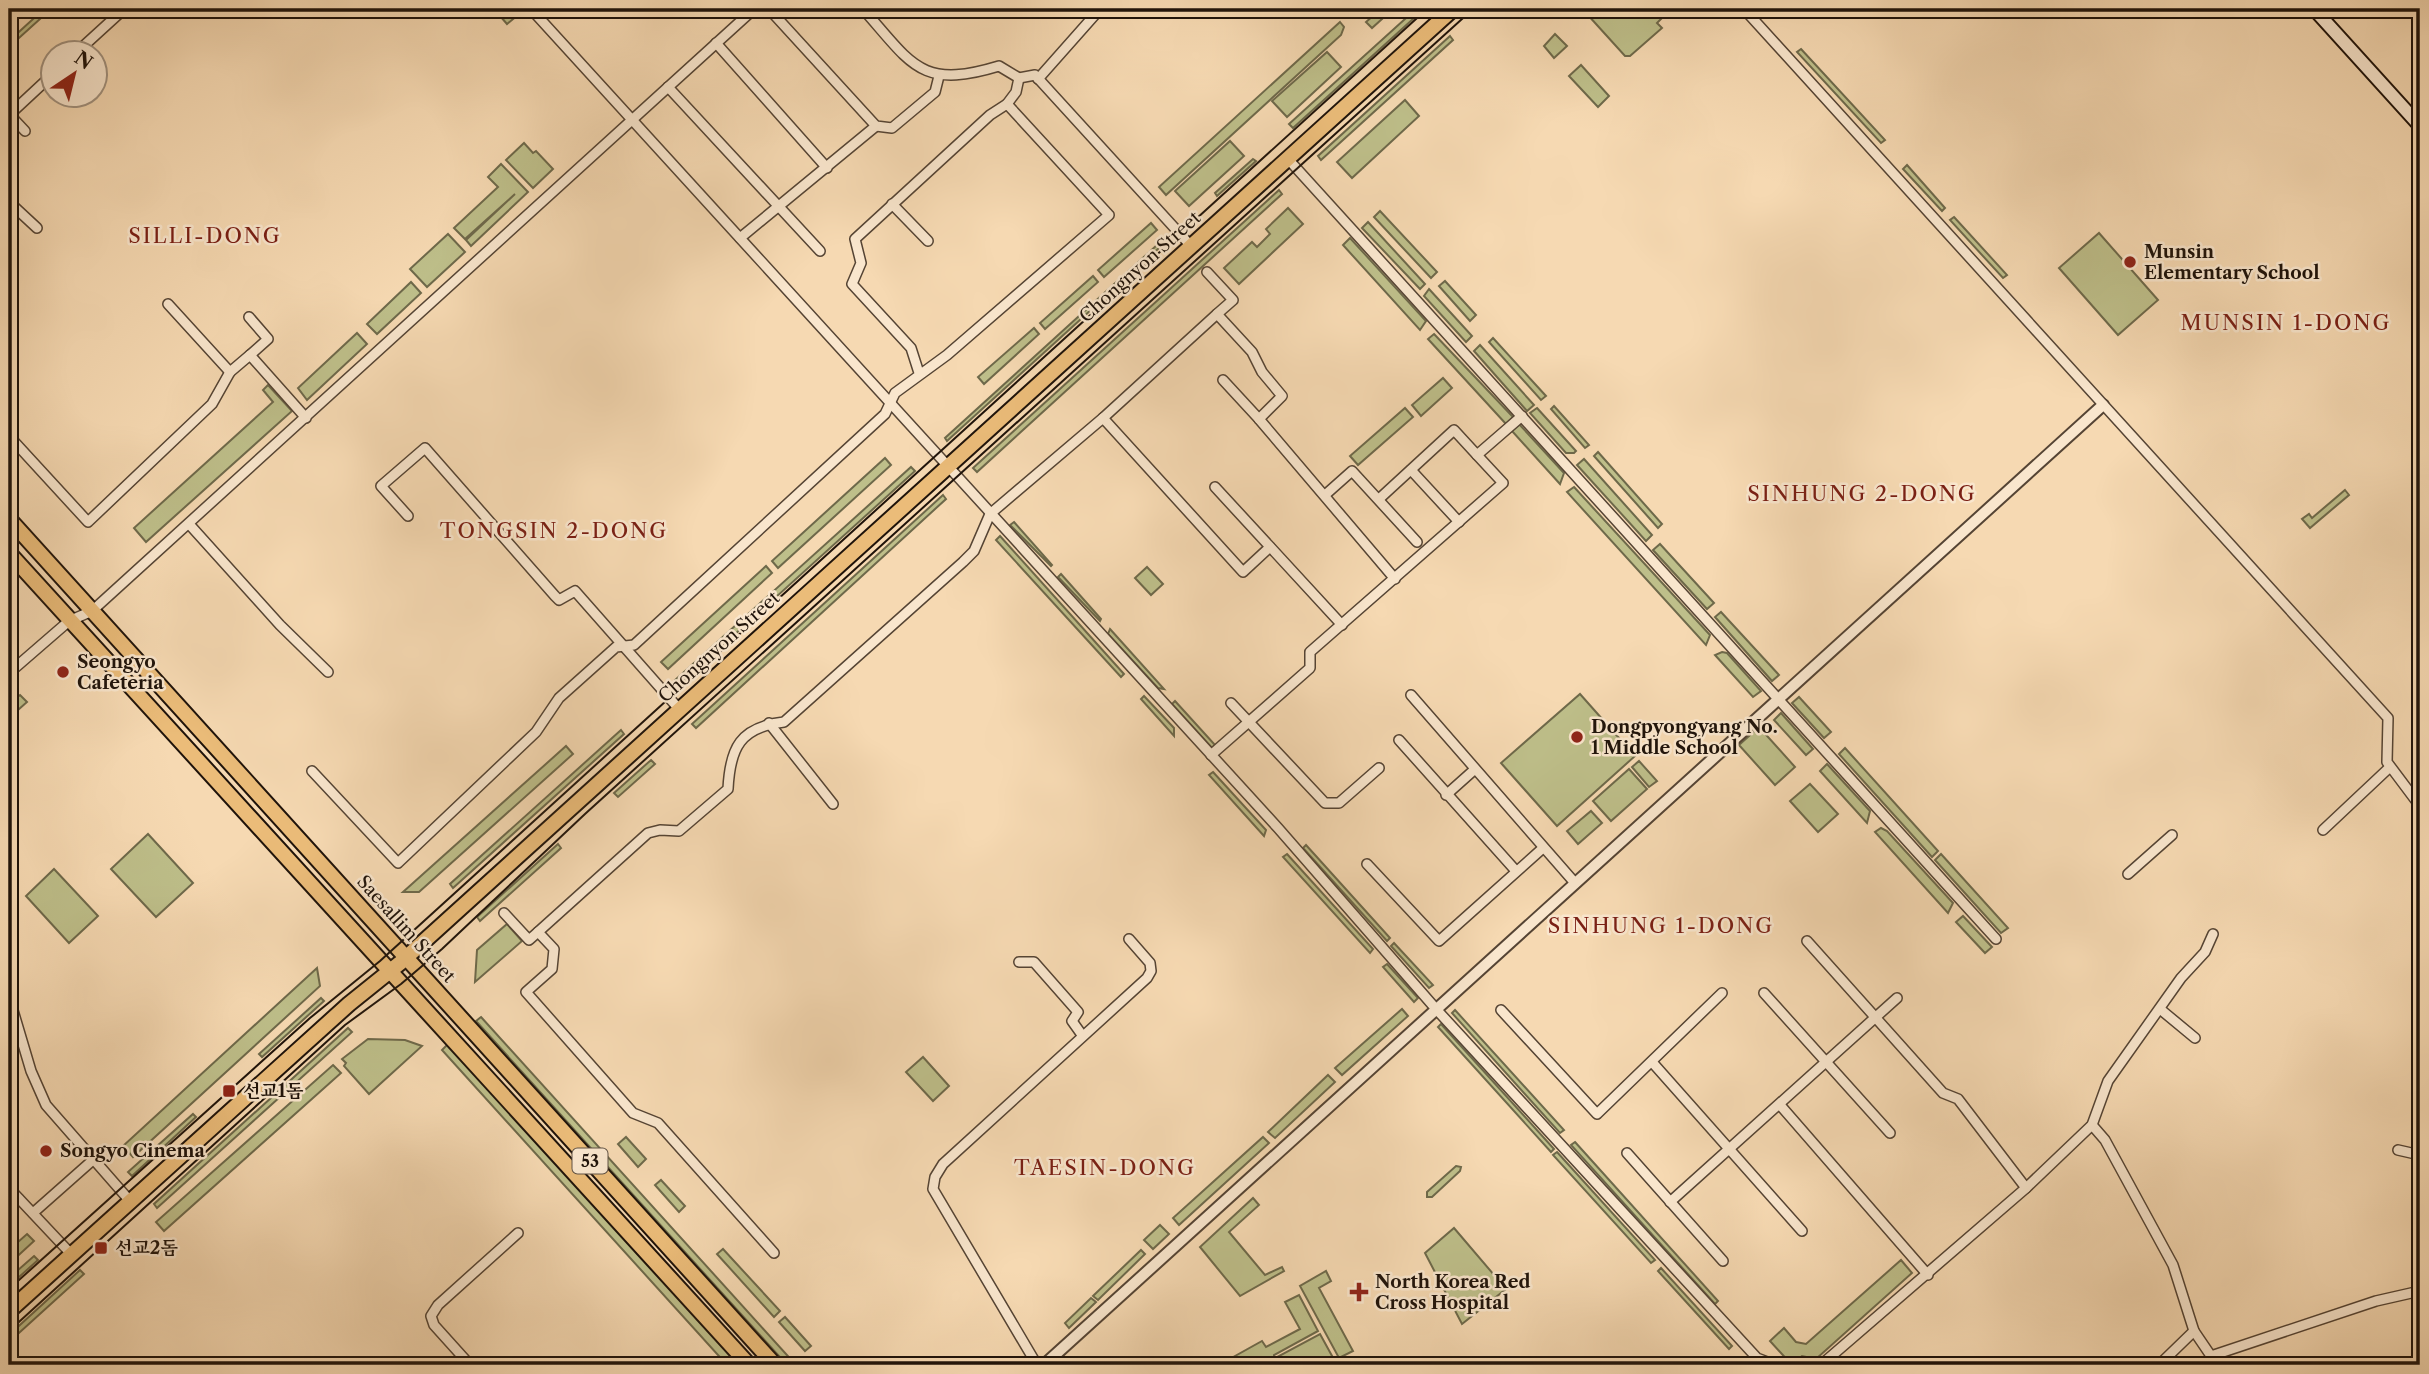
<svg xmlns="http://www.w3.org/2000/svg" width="2429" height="1374" viewBox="0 0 2429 1374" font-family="'Libre Caslon Text','Noto Serif KR',serif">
	<rect width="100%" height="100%" fill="#f6d9b2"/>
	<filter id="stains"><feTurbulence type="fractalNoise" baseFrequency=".00286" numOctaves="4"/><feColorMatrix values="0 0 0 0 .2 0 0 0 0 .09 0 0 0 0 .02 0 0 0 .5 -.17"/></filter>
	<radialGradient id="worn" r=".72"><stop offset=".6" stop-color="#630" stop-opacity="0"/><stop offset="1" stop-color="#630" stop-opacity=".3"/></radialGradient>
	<g fill="#bebf8a" stroke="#6e694a" stroke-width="2">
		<polygon points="44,9 51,9 9,47 9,41"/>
		<polygon points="494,9 512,9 518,15 507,24"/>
		<polygon points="1381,9 1393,9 1372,28 1366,22"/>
		<polygon points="1416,9 1424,9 1293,128 1289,124"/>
		<polygon points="1587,9 1661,9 1663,17 1657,23 1662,28 1630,56 1625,56 1587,14"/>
		<polygon points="1340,22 1344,27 1341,35 1166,195 1159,187"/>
		<polygon points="1555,34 1567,46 1554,58 1544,46"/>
		<polygon points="1450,36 1453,40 1321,160 1318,156"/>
		<polygon points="1801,49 1885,140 1881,143 1797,52"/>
		<polygon points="1327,52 1341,67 1287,117 1272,101"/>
		<polygon points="1581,65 1609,96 1598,107 1569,76"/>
		<polygon points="1405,100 1419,116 1352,178 1337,162"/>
		<polygon points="1230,141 1244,156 1189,206 1175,191"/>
		<polygon points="524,143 533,153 536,151 553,169 533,188 506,160"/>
		<polygon points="1253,159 1256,161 1217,196 1215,193"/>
		<polygon points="501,164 528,192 471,246 466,240 515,194 465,239 454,228 498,187 488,177"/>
		<polygon points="1907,165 1945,208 1942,211 1903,169"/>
		<polygon points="1279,190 1282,194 977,472 973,468"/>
		<polygon points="1288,208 1303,224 1239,284 1224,268 1252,242 1257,247 1270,234 1266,229"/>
		<polygon points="1380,211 1437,272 1431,278 1374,217"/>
		<polygon points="1954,217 2007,275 2003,278 1950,220"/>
		<polygon points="1368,222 1425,284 1420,289 1362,228"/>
		<polygon points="1151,223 1157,230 1104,277 1098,270"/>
		<polygon points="2099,233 2158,300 2118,335 2059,268"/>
		<polygon points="448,234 465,252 427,287 410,269"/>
		<polygon points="1168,235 1170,238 947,441 945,438"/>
		<polygon points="1350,238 1426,321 1420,330 1343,245"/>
		<polygon points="1093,276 1098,282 1045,329 1040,323"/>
		<polygon points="1445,281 1476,315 1470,321 1439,286"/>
		<polygon points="411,282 421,293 377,334 367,324"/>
		<polygon points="1429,289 1472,336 1466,342 1424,296"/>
		<polygon points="1034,328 1039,334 984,384 978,377"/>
		<polygon points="357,333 367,344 307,400 298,388"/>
		<polygon points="1434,334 1513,417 1506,424 1428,339"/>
		<polygon points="1493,338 1546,396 1541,400 1489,342"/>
		<polygon points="1480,345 1534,405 1527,411 1474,351"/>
		<polygon points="1443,378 1452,388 1421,416 1412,405"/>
		<polygon points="268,385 292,411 146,542 134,528 273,402 263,390"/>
		<polygon points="1554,406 1589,445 1585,448 1551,409"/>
		<polygon points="1405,408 1413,417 1358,465 1350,456"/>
		<polygon points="1537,408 1576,451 1574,453 1566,453 1530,413"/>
		<polygon points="1519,424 1564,473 1560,484 1512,431"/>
		<polygon points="1598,452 1662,524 1658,528 1594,456"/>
		<polygon points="885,458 891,465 778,568 772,561"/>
		<polygon points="1584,459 1652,535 1646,541 1577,465"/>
		<polygon points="911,467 915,471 668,695 664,690"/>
		<polygon points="1574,487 1710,635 1706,645 1567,492"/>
		<polygon points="2345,490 2349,495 2310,528 2302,519 2309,514 2312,518"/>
		<polygon points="943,495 946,499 696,728 692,724"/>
		<polygon points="1014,522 1052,565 1051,566 1010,525"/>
		<polygon points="1000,536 1124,674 1121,677 996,540"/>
		<polygon points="1660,544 1714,603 1707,609 1653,550"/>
		<polygon points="766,566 772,573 668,669 661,662"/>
		<polygon points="1147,567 1163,584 1151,595 1135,578"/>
		<polygon points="1061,574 1101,619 1100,621 1058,577"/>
		<polygon points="1721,612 1779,675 1772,681 1715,617"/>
		<polygon points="1110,629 1164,689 1158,688 1108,634"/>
		<polygon points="1722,652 1727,653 1761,691 1753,697 1715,655"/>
		<polygon points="1580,694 1635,756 1557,826 1501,763"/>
		<polygon points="20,695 27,702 9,718 9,704"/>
		<polygon points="1144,696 1174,728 1174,736 1141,699"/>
		<polygon points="1799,697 1831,732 1824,738 1792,703"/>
		<polygon points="1175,701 1215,745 1212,748 1172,704"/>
		<polygon points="1781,713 1813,749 1806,755 1774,720"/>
		<polygon points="1759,727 1795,767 1775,785 1739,745"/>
		<polygon points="621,730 624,734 453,888 450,884"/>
		<polygon points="566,746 573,754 419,892 403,892"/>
		<polygon points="1845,748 1938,851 1932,857 1839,754"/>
		<polygon points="651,760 655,764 618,797 614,793"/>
		<polygon points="1639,761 1657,781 1649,787 1632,767"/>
		<polygon points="1827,764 1870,811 1867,823 1820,771"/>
		<polygon points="1629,769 1647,789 1611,821 1593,801"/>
		<polygon points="1213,772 1266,830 1264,836 1209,775"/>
		<polygon points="1810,784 1838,814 1818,832 1790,801"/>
		<polygon points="1591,811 1602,823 1578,844 1567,831"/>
		<polygon points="1881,828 1887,831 1953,903 1948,913 1875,832"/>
		<polygon points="148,834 193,883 156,917 111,869"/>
		<polygon points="558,844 561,848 480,921 477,917"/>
		<polygon points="1306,845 1390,938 1387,941 1303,848"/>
		<polygon points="1287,854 1373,949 1370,953 1283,857"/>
		<polygon points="1941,854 2008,928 2001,933 1935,860"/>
		<polygon points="54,869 98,916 69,943 26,896"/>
		<polygon points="1963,916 1992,947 1985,953 1956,922"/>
		<polygon points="507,924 522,941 475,982 477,950"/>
		<polygon points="1394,943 1433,985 1429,988 1391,946"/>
		<polygon points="1387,964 1418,998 1414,1002 1383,967"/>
		<polygon points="317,968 320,986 133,1157 123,1146"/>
		<polygon points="321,998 324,1001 262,1057 259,1054"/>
		<polygon points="1402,1009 1408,1016 1342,1075 1335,1068"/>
		<polygon points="1455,1010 1564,1130 1560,1133 1452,1013"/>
		<polygon points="481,1017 796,1365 787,1365 476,1021"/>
		<polygon points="1441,1024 1554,1149 1551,1152 1438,1027"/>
		<polygon points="348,1028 352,1032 157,1208 154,1204"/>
		<polygon points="368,1039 405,1040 422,1046 369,1094 344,1066 346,1063 342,1059"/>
		<polygon points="448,1044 739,1365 727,1365 442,1050"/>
		<polygon points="923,1057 949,1086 933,1101 906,1072"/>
		<polygon points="333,1065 341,1073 164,1231 156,1222"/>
		<polygon points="1328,1075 1335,1082 1275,1138 1268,1132"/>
		<polygon points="193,1114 196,1117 132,1176 128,1172"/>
		<polygon points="626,1137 646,1159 638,1167 618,1144"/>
		<polygon points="1263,1137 1269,1143 1179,1225 1173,1218"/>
		<polygon points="1575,1142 1718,1301 1715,1304 1571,1145"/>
		<polygon points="1557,1152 1655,1260 1651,1263 1553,1155"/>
		<polygon points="1456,1166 1461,1167 1460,1171 1432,1197 1427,1197 1427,1192"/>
		<polygon points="661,1180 685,1206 679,1212 655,1185"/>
		<polygon points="1253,1198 1259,1205 1229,1232 1265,1275 1282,1267 1284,1271 1240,1296 1200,1247"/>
		<polygon points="1160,1225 1169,1234 1153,1249 1144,1240"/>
		<polygon points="1454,1228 1506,1289 1462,1324 1425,1253"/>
		<polygon points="27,1234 34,1241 9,1264 9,1250"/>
		<polygon points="723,1249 780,1311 774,1317 717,1254"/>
		<polygon points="1141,1250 1145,1254 1098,1300 1093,1296"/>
		<polygon points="34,1256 38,1260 9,1286 9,1278"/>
		<polygon points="1901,1260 1912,1273 1816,1359 1802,1356 1792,1365 1770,1341 1784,1328 1796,1342 1806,1344"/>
		<polygon points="1661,1268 1732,1346 1729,1349 1658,1271"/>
		<polygon points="80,1270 84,1274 9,1342 9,1335"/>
		<polygon points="1326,1271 1331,1281 1319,1288 1353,1351 1339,1358 1300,1286"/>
		<polygon points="1299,1295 1318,1331 1274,1355 1274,1365 1219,1365 1262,1341 1266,1347 1300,1329 1285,1302"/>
		<polygon points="1091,1298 1096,1302 1069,1328 1065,1323"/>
		<polygon points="785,1317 811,1346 805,1351 779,1322"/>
		<polygon points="1320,1334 1337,1365 1300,1365 1296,1358 1277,1365 1277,1357"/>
	</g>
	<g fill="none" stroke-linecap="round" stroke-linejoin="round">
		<defs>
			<g id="minor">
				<polyline points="531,9 1278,828 1436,1009 1757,1358 1775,1365"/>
				<polyline points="769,9 876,126 892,128 935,92 939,76"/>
				<path d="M863,9C912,64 920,90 999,66L1019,78L1016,92L1007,104"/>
				<polyline points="1744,9 2388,718 2387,762 2420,806"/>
				<polyline points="716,43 827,168"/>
				<polyline points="77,52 123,10"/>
				<polyline points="1019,78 1035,75 1191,246"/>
				<polyline points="1038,79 1100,9"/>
				<polyline points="668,87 820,251"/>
				<polyline points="9,114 25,131"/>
				<polyline points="9,115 52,75"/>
				<polyline points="1288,159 1996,939"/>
				<polyline points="9,202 37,228"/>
				<polyline points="892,204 928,241"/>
				<polyline points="740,238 876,126"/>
				<polyline points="1207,272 1233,300 1217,314 1252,352 1262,372 1282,396 1259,419"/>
				<polyline points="168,304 230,372 250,355 306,418"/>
				<polyline points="249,317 268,339 250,355"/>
				<polyline points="1223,380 1259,419 1395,579"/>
				<polyline points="1103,418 1217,314"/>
				<polyline points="9,436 88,522 212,404 230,372"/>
				<polyline points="1411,470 1459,522"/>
				<polyline points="1215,487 1342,625"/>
				<polyline points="1325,495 1352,471 1417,542"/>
				<polyline points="1379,499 1454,430 1477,455"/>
				<polyline points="408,516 381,486 425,448 555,596 559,600 575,591 679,709"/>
				<polyline points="189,524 280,625 328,672"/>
				<polyline points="9,673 69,621 92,611 754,9"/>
				<polyline points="1411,695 1575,883"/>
				<polyline points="1231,703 1325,803 1339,803 1379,768"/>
				<polyline points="769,723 833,804"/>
				<polyline points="1399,740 1516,871"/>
				<polyline points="1211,755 1310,668 1310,652 1503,483 1477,455 1522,416"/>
				<polyline points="312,771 398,863 536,732 559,698 616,647 634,645 885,414 895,393 947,355 1109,215 1007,104 990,115 855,239 861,263 852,284 911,348 919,373"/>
				<polyline points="1446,795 1474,770"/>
				<polyline points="2323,830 2390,767"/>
				<polyline points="1367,864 1439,941 1543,848"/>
				<polyline points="2128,874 2172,835"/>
				<polyline points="504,913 529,940 538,932"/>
				<polyline points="1807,941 1943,1093 1958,1099 2026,1188"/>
				<polyline points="1019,962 1034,962 1078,1012 1072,1021 1082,1035"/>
				<polyline points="1764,993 1890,1133"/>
				<polyline points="9,997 31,1071 46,1105 130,1201"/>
				<polyline points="2160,1009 2195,1038"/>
				<polyline points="1501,1010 1597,1114 1722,993"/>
				<polyline points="1652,1062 1802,1231"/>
				<polyline points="1780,1105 1928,1275"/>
				<polyline points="2092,1125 2105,1140 2173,1265 2194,1331 2211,1356 2376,1301 2420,1291"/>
				<polyline points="2398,1150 2420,1155"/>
				<polyline points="1627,1153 1723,1261"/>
				<polyline points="9,1188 72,1255"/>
				<polyline points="1670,1202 1897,998"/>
				<polyline points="9,1208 19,1199"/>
				<polyline points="33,1213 94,1159"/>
				<path d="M774,1253L658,1123L633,1113L526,992L552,969L554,949L538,932L648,833L660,830L679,831L728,789C730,748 740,727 784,722L963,562L974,551L990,514L1103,418L1243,572L1270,547"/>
				<polyline points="470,1365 434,1325 431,1316 438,1305 518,1233"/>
				<polyline points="1037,1365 933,1189 935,1177 943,1164 1147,978 1151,971 1150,963 1129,939"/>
				<polyline points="1821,1365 2026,1188 2092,1125 2108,1081 2181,978 2205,952 2213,934"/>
				<polyline points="2159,1365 2194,1331"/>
			</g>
			<polyline id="tertiary" points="1044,1365 2103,405"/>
			<g id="secondary">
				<polyline points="2314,9 2420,126"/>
				<polyline points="9,17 18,9"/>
			</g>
			<g id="primary">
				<polyline points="9,519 775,1365"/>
				<polyline points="9,553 749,1365"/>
				<polyline points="9,1311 349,1004 400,963 1453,9"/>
			</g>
		</defs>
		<use href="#minor" stroke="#554434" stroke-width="12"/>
		<use href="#tertiary" stroke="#554434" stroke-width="14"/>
		<use href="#secondary" stroke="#1f130a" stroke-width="16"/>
		<use href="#primary" stroke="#1f130a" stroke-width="18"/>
		<use href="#minor" stroke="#f9e6cd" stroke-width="9"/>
		<use href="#tertiary" stroke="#f9e6cd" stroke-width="10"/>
		<use href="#secondary" stroke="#f9e6cd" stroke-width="12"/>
		<use href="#primary" stroke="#ebbc79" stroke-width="14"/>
		<g stroke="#1f130a" stroke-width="2">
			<polyline points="9,1289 310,1018 380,961 1427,9"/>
			<polyline points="9,1331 345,1025 401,984 442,949 585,814 1473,9"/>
		</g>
	</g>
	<g fill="#8f2418" stroke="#f9e6cd" stroke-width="2.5">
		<circle cx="2130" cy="262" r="7"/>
		<circle cx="63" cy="672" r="7"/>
		<circle cx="1577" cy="737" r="7"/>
		<rect x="222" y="1084" width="14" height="14" rx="3.5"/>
		<circle cx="46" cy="1151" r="7"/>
		<rect x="94" y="1241" width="14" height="14" rx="3.5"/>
		<path d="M1355.5 1281.5h7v7h7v7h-7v7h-7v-7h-7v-7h7z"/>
	</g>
	<g text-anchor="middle" stroke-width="5" stroke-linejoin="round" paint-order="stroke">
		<rect fill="#f9e6cd" stroke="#605244" stroke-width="2" x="572.5" y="1148.5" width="35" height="25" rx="5"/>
		<g font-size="16" font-weight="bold" fill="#1f130a">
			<text x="590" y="1167">53</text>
		</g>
		<g font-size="18" font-weight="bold" fill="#1f130a" stroke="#f9e6cd" text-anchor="start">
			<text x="2144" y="258">Munsin<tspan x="2144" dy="21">Elementary School</tspan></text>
			<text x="77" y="668">Seongyo<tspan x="77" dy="21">Cafeteria</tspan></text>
			<text x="1591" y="733">Dongpyongyang No.<tspan x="1591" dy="21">1 Middle School</tspan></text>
			<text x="243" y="1097">선교1돔</text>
			<text x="60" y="1157">Songyo Cinema</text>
			<text x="115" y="1254">선교2돔</text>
			<text x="1375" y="1288">North Korea Red<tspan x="1375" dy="21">Cross Hospital</tspan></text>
		</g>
		<g font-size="18" fill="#1f130a" stroke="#f9e6cd">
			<text transform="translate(1140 267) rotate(-42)" y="6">Chongnyon Street</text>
			<text transform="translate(719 647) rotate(-42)" y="6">Chongnyon Street</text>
			<text transform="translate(406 929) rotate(48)" y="6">Saesallim Street</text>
		</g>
		<g font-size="21" letter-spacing="2" fill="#7a1f14" stroke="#f9e6cd">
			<text x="205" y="243">SILLI-DONG</text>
			<text x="2286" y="330">MUNSIN 1-DONG</text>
			<text x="1862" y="501">SINHUNG 2-DONG</text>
			<text x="554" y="538">TONGSIN 2-DONG</text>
			<text x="1661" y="933">SINHUNG 1-DONG</text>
			<text x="1105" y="1175">TAESIN-DONG</text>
		</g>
	</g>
	<rect width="2429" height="1374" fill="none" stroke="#f6d9b2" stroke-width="35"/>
	<rect x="10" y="10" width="2408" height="1353" fill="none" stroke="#1f130a" stroke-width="3.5"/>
	<rect x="18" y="18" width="2394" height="1339" fill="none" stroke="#1f130a" stroke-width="2"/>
	<g transform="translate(74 74) rotate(35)"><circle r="33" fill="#f9e6cd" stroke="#a2927f" stroke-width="2"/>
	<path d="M0-5L12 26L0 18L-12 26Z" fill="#8f2418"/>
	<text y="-10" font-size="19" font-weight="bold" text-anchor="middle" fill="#1f130a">N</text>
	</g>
	<rect width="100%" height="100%" filter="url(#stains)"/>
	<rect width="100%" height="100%" fill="url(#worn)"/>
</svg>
